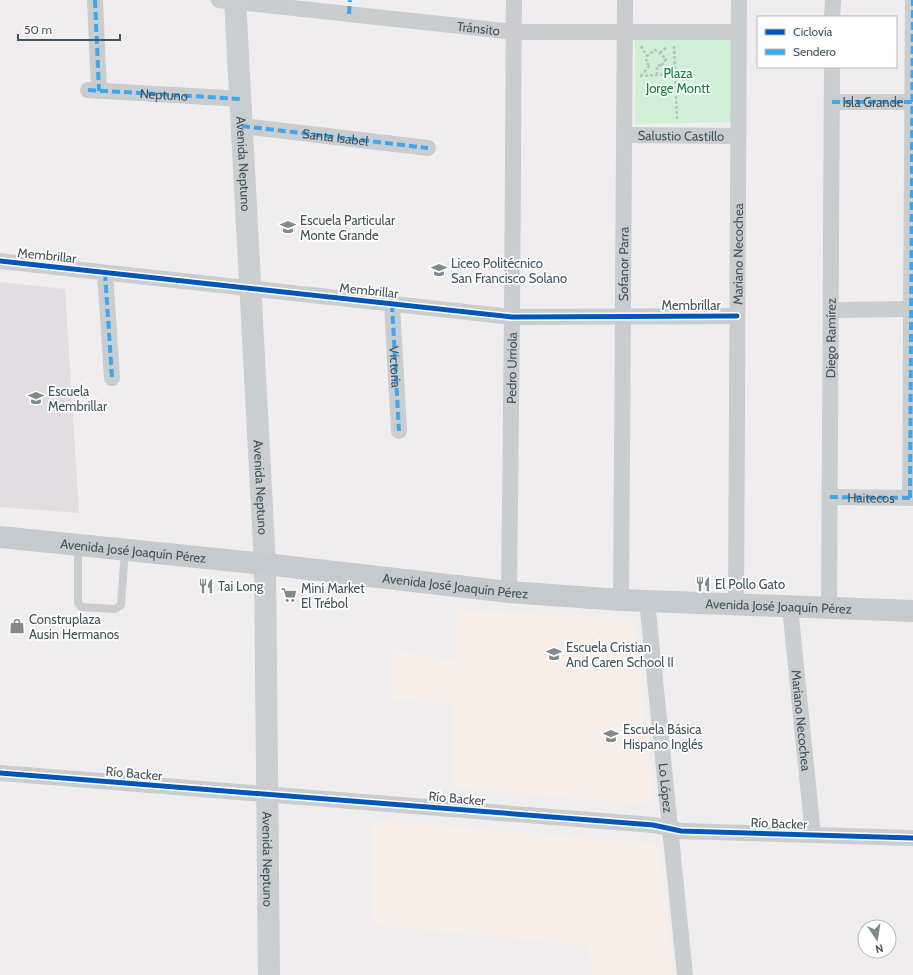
<svg xmlns="http://www.w3.org/2000/svg" width="913" height="975" viewBox="0 0 913 975" font-family="Cabin,sans-serif">
	<rect width="100%" height="100%" fill="#efedee"/>
	<g fill="#f7efe7">
		<polygon points="456,609 471,611 626,617 635,623 654,797 643,804 453,788 453,704 391,700 393,650 455,660"/>
		<polygon points="371,820 652,843 660,848 674,975 592,975 589,946 372,925"/>
	</g>
	<polygon fill="#e0dee0" points="0,282 65,289 79,513 0,507"/>
	<polygon fill="#cff0d7" points="635,37 731,38 732,122 635,124"/>
	<g fill="none" stroke-linecap="round" stroke-linejoin="round">
		<g stroke="#b6c4be" stroke-width="2.5" stroke-dasharray="3 2" stroke-linecap="butt">
			<polyline points="641,46 647,56"/>
			<polyline points="674,46 677,121"/>
			<polyline points="660,53 667,47"/>
			<polyline points="657,75 657,66 662,65"/>
			<polyline points="640,76 675,74"/>
			<polyline points="641,76 650,65 646,63 647,56 655,50 660,53 666,59 662,65 675,74"/>
		</g>
		<polyline stroke="#c9cdcf" stroke-width="8" points="78,546 78,603 81,607 115,609 121,605 125,551"/>
		<g stroke="#c9cdcf" stroke-width="16">
			<polyline points="95,0 99,91"/>
			<path id="s1" d="M219,0L514,32H739"/>
			<polyline points="832,17 833,0"/>
			<polyline points="88,90 241,99"/>
			<polyline points="832,102 913,102"/>
			<polyline points="242,126 428,148"/>
			<path id="s2" d="M624,135L738,136"/>
			<polyline points="0,261 512,317 737,316"/>
			<polyline points="105,273 112,378"/>
			<path id="s3" d="M392,304L399,431"/>
			<polyline points="831,310 913,309"/>
			<path id="s4" d="M830,497L913,498"/>
			<polyline points="910,498 913,0"/>
			<path id="s5" d="M509,592L512,317L514,0"/>
			<path id="s6" d="M621,600L625,0"/>
			<path id="s7" d="M647,601L685,975"/>
			<path id="s8" d="M736,604L739,0"/>
			<path id="s9" d="M790,607L813,835"/>
			<path id="s10" d="M829,608L832,67"/>
			<polyline points="0,773 653,825 681,831 913,838"/>
		</g>
		<path stroke="#caced0" stroke-width="22" id="s11" d="M235,0L265,564L269,975"/>
		<path stroke="#c4cacd" stroke-width="22" id="s12" d="M0,537L265,564L509,592L621,600L913,611"/>
		<g stroke="#3fa5ed" stroke-width="4" stroke-dasharray="8 4" stroke-linecap="butt">
			<polyline points="95,0 99,91"/>
			<polyline points="349,14 350,0"/>
			<path id="s13" d="M88,90L241,99"/>
			<path id="s14" d="M832,102H913"/>
			<path id="s15" d="M242,126L428,148"/>
			<polyline points="105,273 112,378"/>
			<polyline points="392,304 399,431"/>
			<polyline points="830,497 913,498"/>
			<polyline points="910,498 913,0"/>
		</g>
		<defs>
			<g id="cycleway">
				<polyline points="0,261 512,317 737,316"/>
				<polyline points="0,773 653,825 681,831 913,838"/>
			</g>
		</defs>
		<use href="#cycleway" stroke="#fff" stroke-width="8"/>
		<use href="#cycleway" stroke="#0057b8" stroke-width="5"/>
	</g>
	<defs>
		<symbol id="school-bare" viewBox="-9 -9 18 18"><path d="M0-5L7-2L0 1L-7-2ZM-4 1L0 2.5L4 1V4Q0 6-4 4Z" fill="#7f8a8f" stroke="#fff" stroke-width="2.5" paint-order="stroke"/></symbol>
		<symbol id="restaurant-bare" viewBox="-9 -9 18 18"><path d="M-5-6h1v4h1v-4h1v4h1v-4h1v5L-1.5 .5V6h-2V.5L-5-1ZM5-6V6H3V1.5H1.5Q1.5-4 5-6Z" fill="#7f8a8f" stroke="#fff" stroke-width="2.5" paint-order="stroke"/></symbol>
		<symbol id="supermarket-bare" viewBox="-9 -9 18 18"><path d="M-6-5.5h2.5l.6 2H6L4.5 2H-2.5L-4.4-4H-6ZM-1.5 3.2a1.3 1.3 0 1 0 .1 0ZM3 3.2a1.3 1.3 0 1 0 .1 0Z" fill="#7f8a8f" stroke="#fff" stroke-width="2.5" paint-order="stroke"/></symbol>
		<symbol id="shop-bare" viewBox="-9 -9 18 18"><path d="M-5-2.5h2.3a2.7 3.5 0 0 1 5.4 0H5L5.5 6h-11ZM-1.5-2.5h3a1.5 2.3 0 0 0-3 0Z" fill="#7f8a8f" stroke="#fff" stroke-width="2.5" paint-order="stroke"/></symbol>
	</defs>
	<g fill-rule="evenodd">
		<use href="#school-bare" x="277" y="216" width="22" height="22"/>
		<use href="#school-bare" x="428" y="259" width="22" height="22"/>
		<use href="#school-bare" x="25" y="387" width="22" height="22"/>
		<use href="#restaurant-bare" x="692" y="573" width="22" height="22"/>
		<use href="#restaurant-bare" x="195" y="575" width="22" height="22"/>
		<use href="#supermarket-bare" x="278" y="584" width="22" height="22"/>
		<use href="#shop-bare" x="6" y="615" width="22" height="22"/>
		<use href="#school-bare" x="543" y="643" width="22" height="22"/>
		<use href="#school-bare" x="600" y="725" width="22" height="22"/>
	</g>
	<g text-anchor="middle" stroke-width="3.5" stroke-linejoin="round" paint-order="stroke">
		<g font-size="13" fill="#43545c" stroke="#fff">
			<text dy="5" stroke="none"><textPath href="#s1" startOffset="261">Tránsito</textPath></text>
			<text dy="5" stroke="none"><textPath href="#s13" startOffset="76">Neptuno</textPath></text>
			<text dy="5" stroke="none"><textPath href="#s14" startOffset="41">Isla Grande</textPath></text>
			<text dy="5" stroke="none"><textPath href="#s2" startOffset="57">Salustio Castillo</textPath></text>
			<text dy="5" stroke="none"><textPath href="#s15" startOffset="94">Santa Isabel</textPath></text>
			<text dy="5" stroke="none"><textPath href="#s11" startOffset="164">Avenida Neptuno</textPath></text>
			<text dy="5" stroke="none"><textPath href="#s8" startOffset="350">Mariano Necochea</textPath></text>
			<text transform="translate(47 255) rotate(6)" y="5">Membrillar</text>
			<text dy="5" stroke="none"><textPath href="#s6" startOffset="336">Sofanor Parra</textPath></text>
			<text transform="translate(369 290) rotate(6)" y="5">Membrillar</text>
			<text x="691" y="310">Membrillar</text>
			<text dy="5" stroke="none"><textPath href="#s10" startOffset="270">Diego Ramírez</textPath></text>
			<text dy="5" stroke="none"><textPath href="#s3" startOffset="63">Victoria</textPath></text>
			<text dy="5" stroke="none"><textPath href="#s5" startOffset="224">Pedro Urriola</textPath></text>
			<text dy="5" stroke="none"><textPath href="#s11" startOffset="488">Avenida Neptuno</textPath></text>
			<text dy="5" stroke="none"><textPath href="#s4" startOffset="41">Haitecos</textPath></text>
			<text dy="5" stroke="none"><textPath href="#s12" startOffset="134">Avenida José Joaquín Pérez</textPath></text>
			<text dy="5" stroke="none"><textPath href="#s12" startOffset="458">Avenida José Joaquín Pérez</textPath></text>
			<text dy="5" stroke="none"><textPath href="#s12" startOffset="782">Avenida José Joaquín Pérez</textPath></text>
			<text dy="5" stroke="none"><textPath href="#s9" startOffset="114">Mariano Necochea</textPath></text>
			<text transform="translate(134 773) rotate(5)" y="5">Río Backer</text>
			<text dy="5" stroke="none"><textPath href="#s7" startOffset="188">Lo López</textPath></text>
			<text transform="translate(457 798) rotate(5)" y="5">Río Backer</text>
			<text transform="translate(779 823) rotate(2)" y="5">Río Backer</text>
			<text dy="5" stroke="none"><textPath href="#s11" startOffset="860">Avenida Neptuno</textPath></text>
		</g>
		<g font-size="13" fill="#0e8337" stroke="#fff">
			<text x="678" y="78">Plaza<tspan x="678" dy="15">Jorge Montt</tspan></text>
		</g>
		<g font-size="13" fill="#43545c" stroke="#fff" text-anchor="start">
			<text x="300" y="225">Escuela Particular<tspan x="300" dy="15">Monte Grande</tspan></text>
			<text x="451" y="268">Liceo Politécnico<tspan x="451" dy="15">San Francisco Solano</tspan></text>
			<text x="48" y="396">Escuela<tspan x="48" dy="15">Membrillar</tspan></text>
			<text x="715" y="589">El Pollo Gato</text>
			<text x="218" y="591">Tai Long</text>
			<text x="301" y="593">Mini Market<tspan x="301" dy="15">El Trébol</tspan></text>
			<text x="29" y="624">Construplaza<tspan x="29" dy="15">Ausin Hermanos</tspan></text>
			<text x="566" y="652">Escuela Cristian<tspan x="566" dy="15">And Caren School II</tspan></text>
			<text x="623" y="734">Escuela Básica<tspan x="623" dy="15">Hispano Inglés</tspan></text>
		</g>
	</g>
	<rect x="757" y="16" width="140" height="52" fill="#ffffff" stroke="#b4bbbe"/>
	<rect x="765" y="29" width="20" height="6" fill="#0057b8" stroke="#b4bbbe"/>
	<text x="793" y="36" font-size="12" fill="#43545c">Ciclovía</text>
	<rect x="765" y="49" width="20" height="6" fill="#3fa5ed" stroke="#b4bbbe"/>
	<text x="793" y="56" font-size="12" fill="#43545c">Sendero</text>
	<g transform="translate(877 939) rotate(167)"><circle r="19" fill="#ffffff" stroke="#b4bbbe"/>
	<path d="M0-3L7 15L0 10L-7 15Z" fill="#7f8a8f"/>
	<text y="-6" font-size="11" font-weight="bold" text-anchor="middle" fill="#43545c">N</text>
	</g>
	<path d="M18 34v6h102v-6" fill="none" stroke="#43545c" stroke-width="2"/>
	<text x="24" y="34" font-size="12" fill="#43545c" stroke="#ffffff" stroke-width="3" paint-order="stroke">50 m</text>
</svg>
